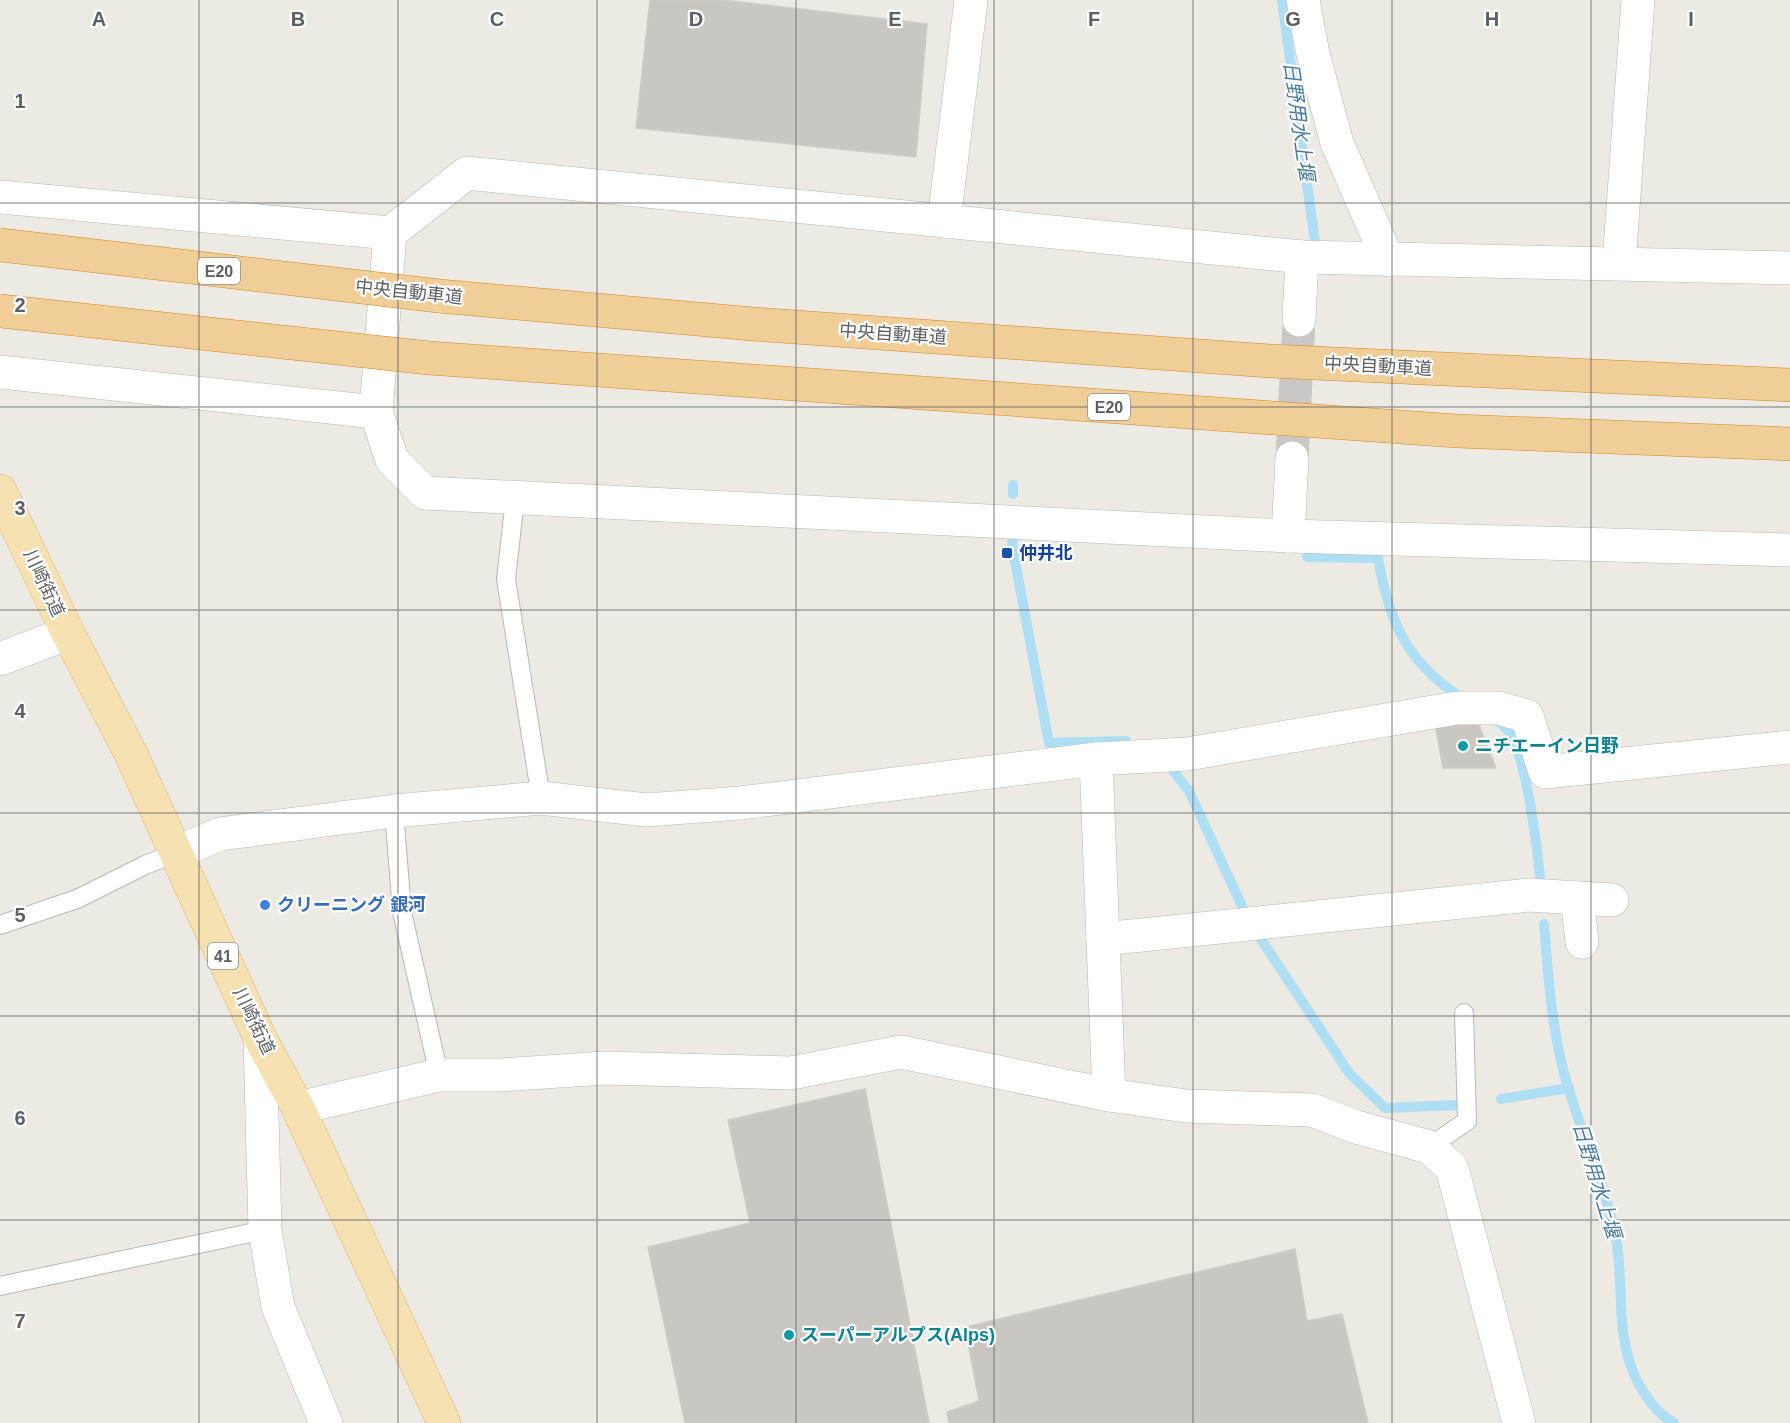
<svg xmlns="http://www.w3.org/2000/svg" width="1790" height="1423" viewBox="0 0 1790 1423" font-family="Arial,'Noto Sans JP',sans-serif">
	<rect width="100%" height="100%" fill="#edeae4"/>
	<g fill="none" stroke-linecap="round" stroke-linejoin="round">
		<g stroke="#addef4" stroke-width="10">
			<polyline points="1282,0 1315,242"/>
			<polyline points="1013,485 1013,494"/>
			<polyline points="1013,532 1012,545 1049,743 1126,741"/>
			<path d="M1307,557L1378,558C1389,622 1407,664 1464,699"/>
			<path d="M1494,718C1499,723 1505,726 1508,731C1527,754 1538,856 1541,887"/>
			<polyline points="1170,767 1189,791 1246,915"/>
			<path d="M1544,924C1548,973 1551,1021 1563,1069C1577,1126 1605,1180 1616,1239C1624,1280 1616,1325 1631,1366C1638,1387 1654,1412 1674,1423"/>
			<polyline points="1259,936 1349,1073 1385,1108 1458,1105"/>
			<polyline points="1501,1099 1569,1088"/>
		</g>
	</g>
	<g fill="#cac7c3" stroke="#d0cbc3" stroke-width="1.5">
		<polygon points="650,0 723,0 927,24 916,157 636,128"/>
		<polygon points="1475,715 1496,768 1443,768 1435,723"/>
		<polygon points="865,1089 929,1423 685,1423 648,1247 750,1223 728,1120"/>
		<polygon points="1295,1249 1307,1321 1342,1314 1368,1423 949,1423 947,1412 979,1401 965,1327"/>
	</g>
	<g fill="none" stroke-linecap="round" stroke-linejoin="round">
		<polyline stroke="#c9c8c4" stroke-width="33" stroke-dasharray="33 16" stroke-linecap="butt" points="1292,458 1299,320"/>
		<defs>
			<g id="lane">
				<polyline points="515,499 506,579 541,798"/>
				<polyline points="394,811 402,912 439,1075"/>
				<polyline points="0,925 77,899 145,865 176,853"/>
				<polyline points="1429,1147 1467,1121 1464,1013"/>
				<polyline points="0,1286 265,1230"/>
			</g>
			<g id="street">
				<polyline points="1303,0 1313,54 1337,143 1388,260"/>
				<polyline points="944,221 971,0"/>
				<polyline points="1619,263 1638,0"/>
				<polyline points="1299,320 1302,257"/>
				<polyline points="0,372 376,412 392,460 425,493 1288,536 1790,550"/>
				<polyline points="376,412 390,233 467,173 1302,257 1790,268"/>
				<polyline points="1288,536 1292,458"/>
				<polyline points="0,659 68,633"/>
				<polyline points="1096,759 1109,1095"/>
				<polyline points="176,853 220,834 394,811 541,798 646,810 740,803 1096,759 1187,754 1457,708 1498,708 1527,716 1545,772 1790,747"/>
				<polyline points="1577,898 1582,942"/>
				<polyline points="1103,939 1529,895 1612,900"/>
				<polyline points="260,1038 265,1230 278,1307 326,1423"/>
				<polyline points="298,1108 439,1075 501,1075 604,1068 791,1073 901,1052 1109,1095 1186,1106 1312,1110 1356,1127 1429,1147 1452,1168 1519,1423"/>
			</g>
			<polyline id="secondary" points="0,197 390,233"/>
			<polyline id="primary" points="0,491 68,633 131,754 260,1038 298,1108 444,1423"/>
			<g id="highway">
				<polyline points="439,296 753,324 1270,361 1790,385"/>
				<polyline points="429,358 1457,431 1790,444"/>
			</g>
		</defs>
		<use href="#lane" stroke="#b4b7b9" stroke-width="20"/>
		<use href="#street" stroke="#b4b7b9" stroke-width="34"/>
		<use href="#secondary" stroke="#b3b7ba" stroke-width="34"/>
		<use href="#primary" stroke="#e0b06a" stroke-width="34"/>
		<use href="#highway" stroke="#d5841c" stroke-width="34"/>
		<use href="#lane" stroke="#fff" stroke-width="18"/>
		<use href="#street" stroke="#fff" stroke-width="33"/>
		<use href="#secondary" stroke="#fff" stroke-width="33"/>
		<use href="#primary" stroke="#f5e1b1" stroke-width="33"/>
		<use href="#highway" stroke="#f0ce98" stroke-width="33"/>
		<defs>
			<g id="highway-bridge">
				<polyline points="0,245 439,296"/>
				<polyline points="0,311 429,358"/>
			</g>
		</defs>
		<use href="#highway-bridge" stroke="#d5841c" stroke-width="34" stroke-linecap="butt"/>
		<use href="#highway-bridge" stroke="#f0ce98" stroke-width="33"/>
	</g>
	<path fill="none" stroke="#5c6063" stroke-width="1.5" stroke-opacity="0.55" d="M199,0V1423M398,0V1423M597,0V1423M796,0V1423M994,0V1423M1193,0V1423M1392,0V1423M1591,0V1423M0,203H1790M0,407H1790M0,610H1790M0,813H1790M0,1016H1790M0,1220H1790"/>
	<rect fill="#1a4fb4" stroke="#fff" stroke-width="2" x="1001" y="547" width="12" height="12" rx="3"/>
	<g fill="#0f9aa8" stroke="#fff" stroke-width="2">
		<circle cx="1463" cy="746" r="6"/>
		<circle cx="789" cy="1335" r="6"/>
	</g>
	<circle fill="#3f7fe0" stroke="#fff" stroke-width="2" cx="265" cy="905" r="6"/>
	<g text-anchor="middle" stroke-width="4.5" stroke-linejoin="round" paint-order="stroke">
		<g fill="#fff" stroke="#8d9092" stroke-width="1.5">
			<rect x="198" y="258" width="42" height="26" rx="4.5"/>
			<rect x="1088" y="394" width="42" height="26" rx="4.5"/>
			<rect x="208" y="943" width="30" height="26" rx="4.5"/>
		</g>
		<g font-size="16" font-weight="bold" fill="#5c6063">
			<text x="219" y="277">E20</text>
			<text x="1109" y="413">E20</text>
			<text x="223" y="962">41</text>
		</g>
		<g font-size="18" fill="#5c6063" stroke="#fff">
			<text transform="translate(409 292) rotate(6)" y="6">中央自動車道</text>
			<text transform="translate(893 334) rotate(4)" y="6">中央自動車道</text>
			<text transform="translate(1378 366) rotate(3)" y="6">中央自動車道</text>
			<text transform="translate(44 583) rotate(65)" y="6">川崎街道</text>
			<text transform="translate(254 1021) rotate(64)" y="6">川崎街道</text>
		</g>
		<g font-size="18" font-weight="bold" fill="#164399" stroke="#fff" text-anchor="start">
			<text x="1019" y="559">仲井北</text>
		</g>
		<g font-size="18" font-weight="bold" fill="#0d838f" stroke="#fff" text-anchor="start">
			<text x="1475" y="752">ニチエーイン日野</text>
			<text x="801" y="1341">スーパーアルプス(Alps)</text>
		</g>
		<g font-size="18" font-weight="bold" fill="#366cbe" stroke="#fff" text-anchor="start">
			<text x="277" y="911">クリーニング 銀河</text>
		</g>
		<g font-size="20" font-style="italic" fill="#497b9c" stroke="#fff">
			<text transform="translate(1299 121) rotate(82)" y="7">日野用水上堰</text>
			<text transform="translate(1597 1180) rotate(73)" y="7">日野用水上堰</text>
		</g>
	</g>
	<g font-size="20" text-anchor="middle" font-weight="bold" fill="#5c6063" stroke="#fff" stroke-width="4.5" stroke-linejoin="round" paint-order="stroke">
		<text x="99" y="26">A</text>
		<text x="298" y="26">B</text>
		<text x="497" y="26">C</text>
		<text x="696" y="26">D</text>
		<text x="895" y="26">E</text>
		<text x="1094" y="26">F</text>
		<text x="1293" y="26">G</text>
		<text x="1492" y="26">H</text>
		<text x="1691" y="26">I</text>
		<text x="20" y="108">1</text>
		<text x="20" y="312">2</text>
		<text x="20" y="515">3</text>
		<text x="20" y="718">4</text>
		<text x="20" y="922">5</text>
		<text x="20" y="1125">6</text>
		<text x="20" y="1328">7</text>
	</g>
</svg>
